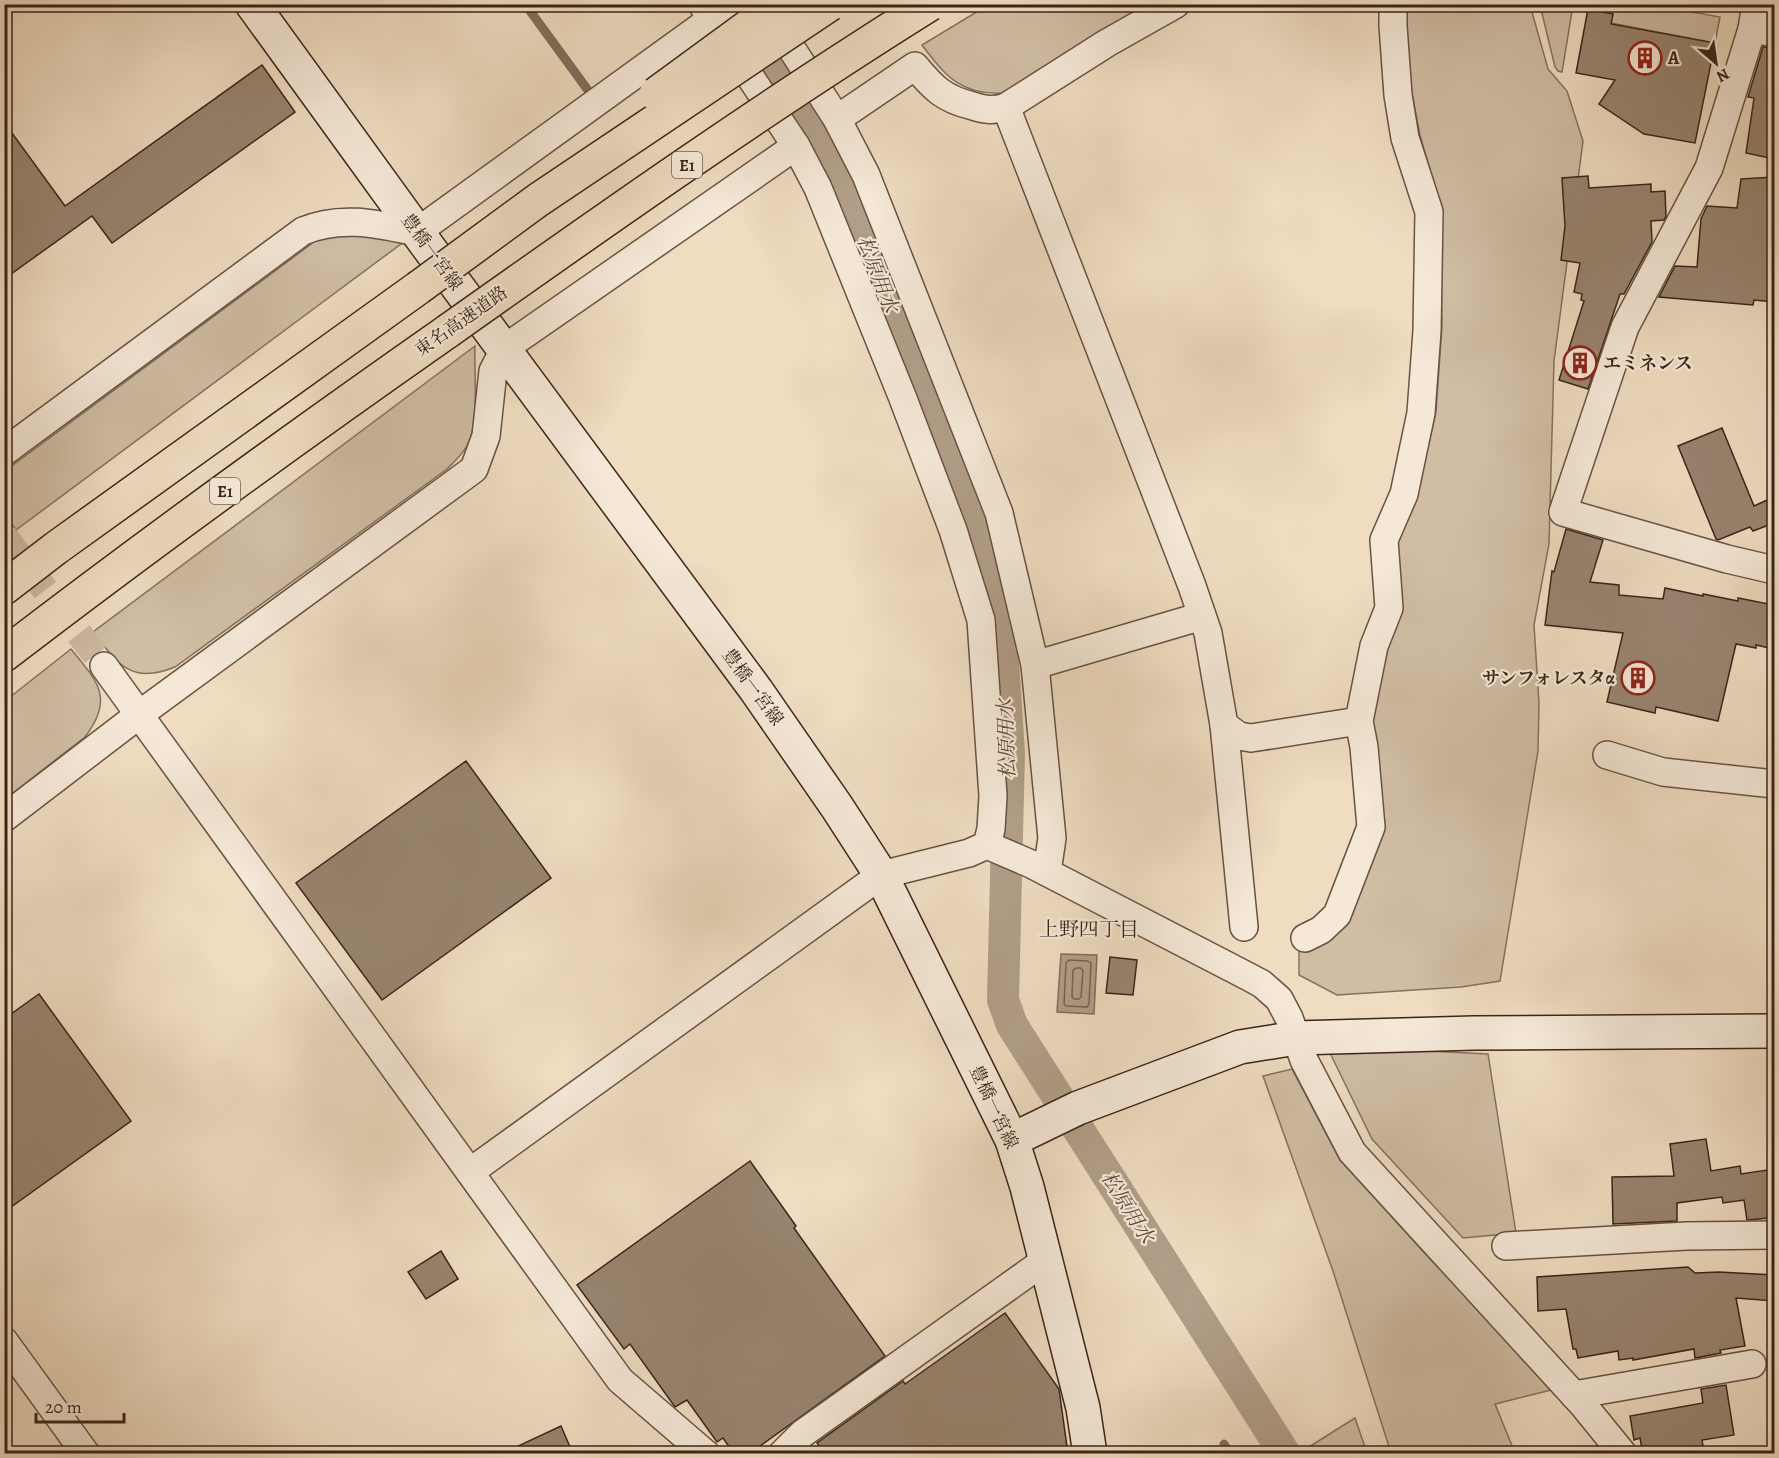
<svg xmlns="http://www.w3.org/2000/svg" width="1779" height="1458" viewBox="0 0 1779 1458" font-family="Alegreya,'Noto Serif JP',serif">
	<rect width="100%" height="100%" fill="#efdcc1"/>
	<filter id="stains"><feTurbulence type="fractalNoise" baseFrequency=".00333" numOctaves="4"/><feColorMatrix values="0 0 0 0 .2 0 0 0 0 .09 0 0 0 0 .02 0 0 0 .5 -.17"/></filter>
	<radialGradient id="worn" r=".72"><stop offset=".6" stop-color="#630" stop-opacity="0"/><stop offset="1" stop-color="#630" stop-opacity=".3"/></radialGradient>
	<g fill="#d0bda4" stroke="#85715e" stroke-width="1.5">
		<path d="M988,5H1152L1006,93C962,96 946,77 922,45Z"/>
		<polygon points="1406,5 1530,5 1548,69 1567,91 1583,141 1554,361 1549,544 1534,625 1539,703 1538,751 1500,981 1461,987 1337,995 1299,975 1299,948 1350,915 1368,717 1393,541 1416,499 1436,412 1442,326 1440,207 1420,135 1411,89 1406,39"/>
		<polygon points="1540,5 1573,5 1562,72 1558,71 1555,67"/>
		<polygon points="1589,5 1654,5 1720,17 1715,43 1611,23 1613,14 1588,9"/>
		<polygon points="337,232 405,241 16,530 5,514 5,475 9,468 314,242"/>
		<path d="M475,346C474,372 479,422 468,444C463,454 455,461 447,469L175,667C131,685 118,664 93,632Z"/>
		<path d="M71,649C97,681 115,698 85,737L5,799V701Z"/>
		<polygon points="1388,1049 1488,1054 1516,1233 1463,1238 1372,1139 1330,1053"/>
		<polygon points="1292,1069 1340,1160 1431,1260 1559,1388 1495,1404 1515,1453 1391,1453 1333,1271 1263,1076"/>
		<polygon points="1355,1418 1367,1453 1306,1453 1304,1450"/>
	</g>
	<polygon fill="#b19e88" stroke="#816e5b" stroke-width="1.5" points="1061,954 1097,955 1094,1014 1057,1012"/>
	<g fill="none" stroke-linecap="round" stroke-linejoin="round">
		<g stroke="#766250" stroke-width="1.5">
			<polygon points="1069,960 1088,961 1091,963 1089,1004 1087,1007 1066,1006 1064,1004 1066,963"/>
			<polygon points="1076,968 1081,968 1083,971 1081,997 1079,999 1074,999 1072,997 1073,970"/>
		</g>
		<g stroke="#816e5b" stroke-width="9">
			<polyline points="525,4 590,93"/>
			<polyline points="1224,1444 1230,1454"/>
		</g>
		<polyline stroke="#b19e88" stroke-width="32" points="745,29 803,112 846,190 987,566 1001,631 1009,753 1003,1000 1012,1025 1285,1454"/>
	</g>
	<g fill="#988470" stroke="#3a2518" stroke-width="1.5">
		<polygon points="1588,9 1613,14 1611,24 1715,43 1695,143 1644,134 1599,104 1615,80 1576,73"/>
		<polygon points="1763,47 1774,48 1774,159 1746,153 1754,98 1748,97"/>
		<polygon points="262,65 295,112 112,243 92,216 4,279 4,122 65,206"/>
		<polygon points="1588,176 1589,188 1651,184 1651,192 1665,191 1666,216 1664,220 1651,221 1652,242 1624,294 1620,294 1588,389 1559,380 1584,301 1581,300 1582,294 1574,292 1580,263 1561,260 1565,226 1562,178"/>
		<polygon points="1774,177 1774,302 1754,300 1753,305 1659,297 1675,266 1697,267 1701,219 1707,206 1737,208 1741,179"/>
		<polygon points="1722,428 1754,506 1774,497 1774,523 1753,531 1750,527 1718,540 1716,539 1678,446"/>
		<polygon points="1566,529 1603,540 1590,582 1619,585 1619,595 1663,599 1665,588 1703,596 1703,594 1738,601 1738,598 1774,605 1774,649 1756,645 1756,648 1736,644 1718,721 1656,707 1655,713 1607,702 1623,633 1545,625 1552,571 1554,572"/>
		<polygon points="466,761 551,878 382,1000 296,883"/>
		<polygon points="1110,957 1137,960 1133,995 1106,993"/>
		<polygon points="39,994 131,1121 4,1212 4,1019"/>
		<polygon points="1706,1139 1711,1171 1740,1166 1741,1174 1774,1169 1774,1209 1768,1210 1769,1218 1747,1220 1744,1200 1723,1203 1722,1197 1677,1203 1677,1221 1613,1224 1612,1177 1674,1176 1670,1144"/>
		<polygon points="750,1161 796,1226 794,1228 885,1356 749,1454 734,1454 723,1438 717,1442 687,1400 675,1407 630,1344 624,1349 577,1285"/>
		<polygon points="441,1251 458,1279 426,1299 408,1272"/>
		<polygon points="1688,1267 1695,1273 1719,1272 1774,1275 1774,1301 1736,1298 1745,1346 1720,1350 1721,1353 1695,1358 1694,1349 1633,1360 1633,1358 1619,1360 1618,1351 1578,1358 1576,1349 1573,1349 1566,1309 1538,1311 1537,1277"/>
		<polygon points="1005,1313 1059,1389 1068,1454 825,1454 817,1443 903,1381 905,1384"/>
		<polygon points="1726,1385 1734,1435 1702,1440 1703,1446 1662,1454 1643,1454 1640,1438 1634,1440 1630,1416 1703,1403 1701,1389"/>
		<polygon points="561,1426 573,1454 501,1454"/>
	</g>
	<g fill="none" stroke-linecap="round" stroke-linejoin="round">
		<polyline stroke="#cbb79f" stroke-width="27" stroke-dasharray="27 14" stroke-linecap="butt" points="4,536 104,666"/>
		<defs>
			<g id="street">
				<polyline points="702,4 796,146 818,188 902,396 953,530 981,620 993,796 991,829 987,845"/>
				<polyline points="1756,4 1752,29 1774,33"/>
				<polyline points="772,18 837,119 866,175 999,513 1035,665 1052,838 1047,872"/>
				<polyline points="1752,29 1709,168 1625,327 1563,512 1727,559 1774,570"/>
				<polyline points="1006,107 1192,586 1208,633 1224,725 1244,927"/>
				<path d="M837,119L915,66C934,89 944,99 973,106C985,110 994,111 1006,107L1107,43L1176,4"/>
				<path d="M4,452L303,231C341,215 378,224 417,232L713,18L728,4"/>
				<polyline points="1035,665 1202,616"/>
				<polyline points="104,666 620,1380 706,1454"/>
				<polyline points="1224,725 1239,736 1251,738 1359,721"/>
				<polyline points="1607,755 1663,772 1774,784"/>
				<polyline points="4,818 140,714 474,469 486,436 493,371 505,348 796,146"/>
				<polyline points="1305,938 1321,930 1337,915 1371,827 1364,747 1359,721 1374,646 1389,608 1384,540 1404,494 1421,413 1427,331 1429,212 1405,138 1398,95 1393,26 1393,4"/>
				<polyline points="470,1172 881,875 969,853 987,845 1031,864 1249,977 1262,984 1279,999 1289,1018 1304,1060 1352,1152 1584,1406 1623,1454"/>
				<polyline points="1506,1246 1687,1236 1774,1235"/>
				<polyline points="4,1341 86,1454"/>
				<polyline points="1574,1395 1752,1364"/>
				<polyline points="782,1454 802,1434 1046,1260"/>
			</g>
			<g id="secondary">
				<polyline points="252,4 426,244 756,690 837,807 881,875 1012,1140 1027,1187 1083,1408 1090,1454"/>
				<polyline points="1012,1140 1078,1108 1240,1047 1296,1038 1474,1033 1774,1031"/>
			</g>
			<g id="highway">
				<polyline points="4,588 56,548 418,288"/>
				<path d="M4,655C150,543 298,436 448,331"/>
			</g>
		</defs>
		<use href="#street" stroke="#675342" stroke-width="30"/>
		<use href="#secondary" stroke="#3a2518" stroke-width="36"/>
		<use href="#highway" stroke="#3a2518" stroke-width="36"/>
		<use href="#street" stroke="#f5e8d7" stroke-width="27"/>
		<use href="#secondary" stroke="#f5e8d7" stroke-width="33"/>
		<use href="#highway" stroke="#efdcc1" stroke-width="33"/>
		<defs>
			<g id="highway-bridge">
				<polyline points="656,94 779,4"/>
				<polyline points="418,288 538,200 830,4"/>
				<path d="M448,331C606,219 765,107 930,4"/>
			</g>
		</defs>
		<use href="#highway-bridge" stroke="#3a2518" stroke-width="36" stroke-linecap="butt"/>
		<use href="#highway-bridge" stroke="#efdcc1" stroke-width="33"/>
	</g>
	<defs>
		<symbol id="building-ring" viewBox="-11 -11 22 22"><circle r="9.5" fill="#f5e8d7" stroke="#8f2418" stroke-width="1.5"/><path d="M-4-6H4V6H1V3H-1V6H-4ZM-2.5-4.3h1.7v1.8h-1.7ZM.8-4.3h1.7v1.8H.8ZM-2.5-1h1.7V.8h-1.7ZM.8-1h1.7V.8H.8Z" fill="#8f2418"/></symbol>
	</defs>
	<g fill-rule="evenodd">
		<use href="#building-ring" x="1626" y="39" width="38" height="38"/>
		<use href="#building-ring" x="1561" y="344" width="38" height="38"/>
		<use href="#building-ring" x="1619" y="659" width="38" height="38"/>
	</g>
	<g text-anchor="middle" stroke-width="4.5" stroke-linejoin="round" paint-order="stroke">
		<g fill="#f5e8d7" stroke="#726051" stroke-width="1.5">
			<rect x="672" y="152" width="30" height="26" rx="4.5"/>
			<rect x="210" y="478" width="30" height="26" rx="4.5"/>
		</g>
		<g font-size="16" font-weight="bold" fill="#3a2518">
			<text x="687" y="171">E1</text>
			<text x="225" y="497">E1</text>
		</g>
		<g font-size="18" font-weight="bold" fill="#3a2518" stroke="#f5e8d7" text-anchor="start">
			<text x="1668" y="64">A</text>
			<text x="1603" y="369">エミネンス</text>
			<text x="1615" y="684" text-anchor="end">サンフォレスタα</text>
		</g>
		<g font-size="18" fill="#3a2518" stroke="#f5e8d7">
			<text transform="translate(432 252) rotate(54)" y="6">豊橋一宮線</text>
			<text transform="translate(461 321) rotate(-35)" y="6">東名高速道路</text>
			<text transform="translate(753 687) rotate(54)" y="6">豊橋一宮線</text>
			<text transform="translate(994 1107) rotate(65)" y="6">豊橋一宮線</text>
		</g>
		<g font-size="20" font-style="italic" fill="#5e493a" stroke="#f5e8d7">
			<text transform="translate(878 274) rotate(69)" y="7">松原用水</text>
			<text transform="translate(1006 739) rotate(-92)" y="7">松原用水</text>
			<text transform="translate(1128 1207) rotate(58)" y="7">松原用水</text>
		</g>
		<g font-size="20" fill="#3a2518" stroke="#f5e8d7">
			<text x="1089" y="936">上野四丁目</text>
		</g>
	</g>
	<rect width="1779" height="1458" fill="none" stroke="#efdcc1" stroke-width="24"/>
	<rect x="6" y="6" width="1767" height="1446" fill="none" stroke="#3a2518" stroke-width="3"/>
	<rect x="12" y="12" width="1755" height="1434" fill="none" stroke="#3a2518" stroke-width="1.5"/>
	<g transform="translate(1716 63) rotate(151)" stroke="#f5e8d7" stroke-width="4.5" paint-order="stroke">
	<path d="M0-4.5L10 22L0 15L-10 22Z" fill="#3a2518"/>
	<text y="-9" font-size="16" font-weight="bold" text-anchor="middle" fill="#3a2518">N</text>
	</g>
	<path d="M36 1413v9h88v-9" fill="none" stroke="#3a2518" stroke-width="3"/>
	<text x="45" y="1413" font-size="18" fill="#3a2518" stroke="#f5e8d7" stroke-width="4.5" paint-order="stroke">20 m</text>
	<rect width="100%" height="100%" filter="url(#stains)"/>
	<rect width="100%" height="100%" fill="url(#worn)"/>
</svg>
